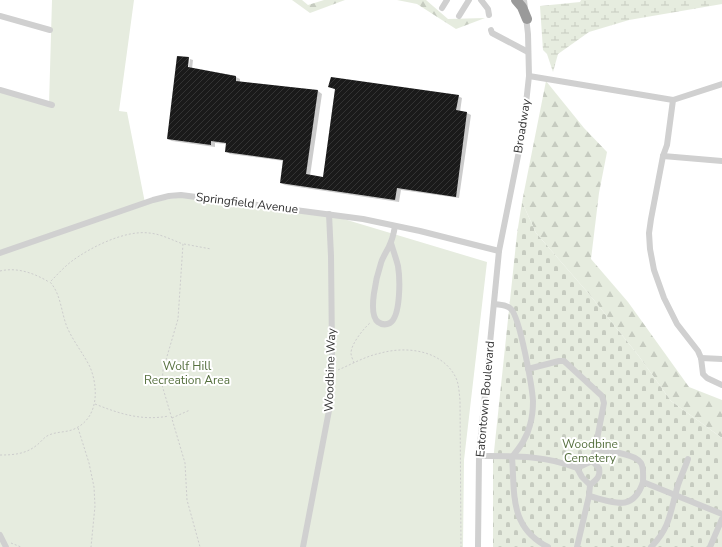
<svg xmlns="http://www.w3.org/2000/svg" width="722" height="547" viewBox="0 0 722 547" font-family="'Nunito Sans',sans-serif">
	<defs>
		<pattern id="forest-firs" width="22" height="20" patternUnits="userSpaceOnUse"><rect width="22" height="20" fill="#e6ecdf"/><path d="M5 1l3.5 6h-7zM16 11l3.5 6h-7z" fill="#c6cbc0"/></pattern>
		<pattern id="wetland-marsh" width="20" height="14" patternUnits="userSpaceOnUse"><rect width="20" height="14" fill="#e6ecdf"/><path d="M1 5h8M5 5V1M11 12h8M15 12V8" fill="none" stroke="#c6cbc0"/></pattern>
		<pattern id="cemetery-stones" width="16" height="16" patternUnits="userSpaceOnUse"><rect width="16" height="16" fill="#e6ecdf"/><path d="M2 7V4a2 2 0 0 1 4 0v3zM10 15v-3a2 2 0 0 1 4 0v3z" fill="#c6cbc0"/></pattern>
		<pattern id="building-hatch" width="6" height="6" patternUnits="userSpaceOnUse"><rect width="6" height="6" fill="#1a1a1a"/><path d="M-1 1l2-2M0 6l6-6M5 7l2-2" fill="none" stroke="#333"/></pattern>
	</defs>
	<rect width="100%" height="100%" fill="#fff"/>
	<polygon fill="#e6ecdf" points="52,0 134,0 119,111 127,112 145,203 182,197 327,214 487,262 464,460 463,547 0,547 0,90 49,105"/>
	<g fill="url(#forest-firs)">
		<polygon points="292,0 302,0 308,5 324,0 345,0 310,13"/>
		<polygon points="397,0 426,0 448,19 485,18 456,29 417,4"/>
		<polygon points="546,81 584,128 607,152 599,193 591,259 628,302 689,387 722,400 722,438 671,401 638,355 589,294 536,233 522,202"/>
	</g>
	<polygon fill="url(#wetland-marsh)" points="581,0 722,0 722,4 629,20 589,32 558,54 553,72 547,54 543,50 540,6 580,2"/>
	<polygon fill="url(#cemetery-stones)" points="522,202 536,233 589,294 638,355 671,401 722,438 722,547 493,547 493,461 517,234"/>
	<polygon fill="#0003" points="178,57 190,58 188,58 186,72 188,73 190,59 193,60 192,69 236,77 240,79 240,82 318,91 322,94 310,176 323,178 336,90 330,87 458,96 462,98 460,112 467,113 471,115 459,198 401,190 399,202 285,185 281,183 284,161 230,154 226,151 227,144 215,143 215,147 172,141 168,139"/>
	<polygon fill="url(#building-hatch)" points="177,56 189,57 188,67 236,76 236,81 318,90 306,174 323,177 335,89 328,87 331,77 459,95 456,110 467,112 456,197 397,188 395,200 280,183 283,160 225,152 226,143 211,141 211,145 167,139"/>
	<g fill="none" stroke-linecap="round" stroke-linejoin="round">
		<g stroke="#cdcdcd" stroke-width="1" stroke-dasharray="2 2" stroke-linecap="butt">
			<polyline points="184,244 211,249"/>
			<path d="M0,271C17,267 34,273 49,282"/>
			<path d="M354,363C353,360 351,356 351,353C351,344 364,328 370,323"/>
			<path d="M338,370C352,364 366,356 381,353C406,346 441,350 455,376C459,383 459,392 460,400L461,547"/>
			<path d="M95,404C120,414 142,421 169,416"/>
			<polyline points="172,418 190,410"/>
			<polyline points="78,428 89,463 94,487 95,506 91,547"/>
			<path d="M0,455C14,455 26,454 37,445C41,442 44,437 49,435C58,431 69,433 78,427C99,415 98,386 90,367C83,353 73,341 67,327C61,312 61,294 50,282C57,275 64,267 72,261C91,247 125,230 149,233C161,234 172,240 183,244L178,319L163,370L162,385L185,463L187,500L200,547"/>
			<polyline points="11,543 21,547"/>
		</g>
		<g stroke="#d0d0d0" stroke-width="6">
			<polyline points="481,0 488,9 489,15"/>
			<polyline points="442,8 447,0"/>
			<polyline points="0,16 50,30"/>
			<polyline points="459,16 469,0"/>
			<polyline points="491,30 492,33 528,52"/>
			<polyline points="529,76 673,100 722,84"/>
			<polyline points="0,90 52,105"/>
			<polyline points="673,100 667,145 663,156 651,219 649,233 650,249 654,270 664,298 677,324 698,351 701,358 703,374 707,378 722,385"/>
			<polyline points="663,156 722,161"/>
			<path d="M391,243C393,250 396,258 398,266C400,278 401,316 390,323C386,325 382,325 378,322C367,314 377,275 381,263C383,256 388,250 390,244C393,238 394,232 395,226"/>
			<polyline points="0,253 153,200 169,196 181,195 363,219 420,231 499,251"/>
			<path d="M494,304C500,305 506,304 511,309C520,318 532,386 533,401C533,409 532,418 530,425C527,438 520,447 512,457C515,494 509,527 548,547"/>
			<polyline points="701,358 722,359"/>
			<polyline points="528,369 559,361 564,361 602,396 604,403 595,450 592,461"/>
			<path d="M595,450C607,451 634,453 641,463C644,468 643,476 643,482L722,514"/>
			<path d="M479,456C511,456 546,455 577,468L582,477L590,485L589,496L577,547"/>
			<path d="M577,468L592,461L599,468C601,477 596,480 590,485"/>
			<path d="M589,496C613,502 633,513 643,482"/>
			<polyline points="0,535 6,547"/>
			<polyline points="303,547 331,400 332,352 331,256 329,214"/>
			<polyline points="478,547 479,456 499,251 523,131 529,76 528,34 524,0"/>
			<path d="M651,547C671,527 670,511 678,485C681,476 685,468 688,459"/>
			<polyline points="710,547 722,519"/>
		</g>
		<polyline stroke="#9a9a9a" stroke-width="10" points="516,0 522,7 527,19"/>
	</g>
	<g text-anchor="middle" stroke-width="4" stroke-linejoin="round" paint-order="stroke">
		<g font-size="12" fill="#333" stroke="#fff">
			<text transform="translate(522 126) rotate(-81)" y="4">Broadway</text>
			<text transform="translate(247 203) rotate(7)" y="4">Springfield Avenue</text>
			<text transform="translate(330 370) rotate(-88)" y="4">Woodbine Way</text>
			<text transform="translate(485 399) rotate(-85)" y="4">Eatontown Boulevard</text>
		</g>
		<g font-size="12" fill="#56703f" stroke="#fff">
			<text x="187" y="370">Wolf Hill<tspan x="187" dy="14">Recreation Area</tspan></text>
			<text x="590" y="448">Woodbine<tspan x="590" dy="14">Cemetery</tspan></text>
		</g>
	</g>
</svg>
